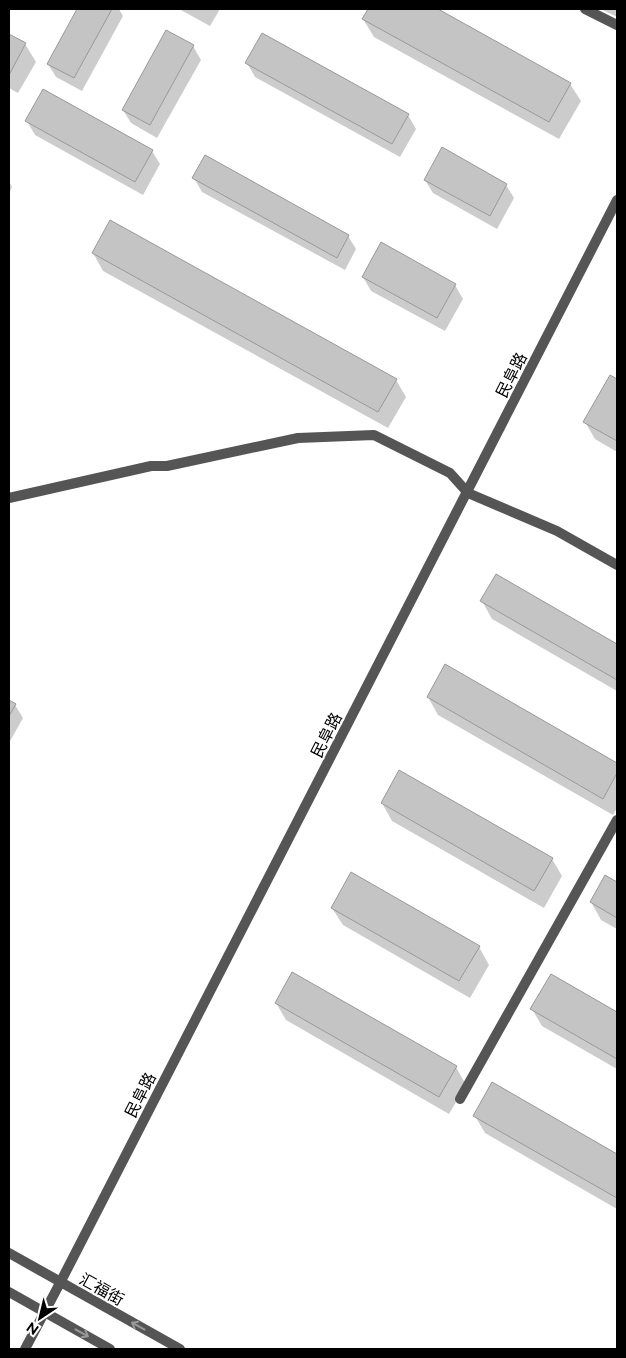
<svg xmlns="http://www.w3.org/2000/svg" width="626" height="1358" viewBox="0 0 626 1358" font-family="Raleway,'Noto Sans SC',sans-serif">
	<rect width="100%" height="100%" fill="#fff"/>
	<g fill="#0003">
		<polygon points="79,9 119,9 123,16 82,91 56,77 48,64"/>
		<polygon points="179,9 220,9 210,26"/>
		<polygon points="369,9 436,9 570,84 581,101 559,139 374,37 363,19"/>
		<polygon points="601,9 617,9 617,17"/>
		<polygon points="9,35 25,44 36,62 18,93 9,88"/>
		<polygon points="193,46 201,60 157,138 131,123 123,110"/>
		<polygon points="247,63 408,115 416,129 400,157 255,77"/>
		<polygon points="27,121 152,151 160,164 143,195 35,135"/>
		<polygon points="194,178 348,236 356,249 345,270 202,192"/>
		<polygon points="425,180 506,185 514,198 497,229 433,193"/>
		<polygon points="9,181 12,187 9,194"/>
		<polygon points="93,253 396,380 406,397 388,428 103,271"/>
		<polygon points="363,277 455,285 463,299 445,331 371,291"/>
		<polygon points="611,377 617,380 617,452 595,439 585,422"/>
		<polygon points="497,576 617,645 617,691 492,619 482,601"/>
		<polygon points="446,666 617,764 617,808 613,815 438,715 428,697"/>
		<polygon points="9,701 15,705 23,718 9,743"/>
		<polygon points="382,803 552,859 562,876 544,908 392,821"/>
		<polygon points="605,877 617,884 617,929 601,920 591,902"/>
		<polygon points="332,908 479,947 489,965 470,998 343,925"/>
		<polygon points="551,975 617,1013 617,1069 542,1026 532,1009"/>
		<polygon points="276,1003 456,1067 466,1085 449,1114 286,1020"/>
		<polygon points="493,1084 617,1156 617,1209 485,1133 475,1116"/>
	</g>
	<g fill="#c4c4c4" stroke="#999">
		<polygon points="77,9 112,9 74,78 47,64"/>
		<polygon points="368,9 438,9 571,83 549,122 362,19"/>
		<polygon points="166,30 194,45 150,125 122,110"/>
		<polygon points="262,33 409,114 392,144 245,63"/>
		<polygon points="9,34 26,43 9,75"/>
		<polygon points="43,89 153,150 135,182 25,121"/>
		<polygon points="442,147 507,184 490,216 424,180"/>
		<polygon points="205,155 349,235 337,258 192,178"/>
		<polygon points="110,220 397,379 378,412 92,253"/>
		<polygon points="381,242 456,284 437,318 362,277"/>
		<polygon points="610,375 617,379 617,441 583,422"/>
		<polygon points="496,574 617,644 617,680 480,601"/>
		<polygon points="445,664 617,763 617,773 603,799 427,697"/>
		<polygon points="9,700 16,704 9,716"/>
		<polygon points="399,770 553,858 534,891 381,803"/>
		<polygon points="351,872 480,946 459,981 331,908"/>
		<polygon points="605,875 617,882 617,918 590,902"/>
		<polygon points="292,972 457,1066 439,1097 275,1003"/>
		<polygon points="551,974 617,1012 617,1059 530,1009"/>
		<polygon points="492,1082 617,1154 617,1198 473,1116"/>
	</g>
	<g fill="none" stroke-linecap="round" stroke-linejoin="round">
		<g stroke="#555" stroke-width="10">
			<polyline points="585,9 617,25"/>
			<polyline points="9,498 151,466 167,466 298,438 374,435 450,473 468,493 557,531 617,565"/>
			<polyline points="460,1099 617,820"/>
			<polyline points="25,1349 60,1283"/>
		</g>
		<g stroke="#555" stroke-width="10">
			<polyline points="9,1253 180,1349"/>
			<polyline points="60,1283 617,200"/>
			<polyline points="9,1292 110,1349"/>
		</g>
	</g>
	<defs><path id="oneway-shaft" d="M-6 0H5M1.5-3L5.5 0L1.5 3" fill="none" stroke-width="1.6" stroke-linecap="round" stroke-linejoin="round" transform="scale(1.25)"/></defs>
	<g stroke="#999">
		<use href="#oneway-shaft" transform="translate(138 1326) rotate(-151)"/>
		<use href="#oneway-shaft" transform="translate(82 1333) rotate(29)"/>
	</g>
	<g text-anchor="middle" stroke-width="4" stroke-linejoin="round" paint-order="stroke">
		<g font-size="16" fill="#000" stroke="#fff">
			<text transform="translate(511 375) rotate(-63)" y="6">民阜路</text>
			<text transform="translate(326 735) rotate(-63)" y="6">民阜路</text>
			<text transform="translate(140 1095) rotate(-63)" y="6">民阜路</text>
			<text transform="translate(102 1289) rotate(29)" y="6">汇福街</text>
		</g>
	</g>
	<rect width="626" height="1358" fill="none" stroke="#000000" stroke-width="20"/>
	<g transform="translate(40 1318) rotate(215)" stroke="#ffffff" stroke-width="4" paint-order="stroke">
	<path d="M0-4L9 19L0 12L-9 19Z" fill="#000000"/>
	<text y="-8" font-size="14" font-weight="bold" text-anchor="middle" fill="#000000">N</text>
	</g>
</svg>
